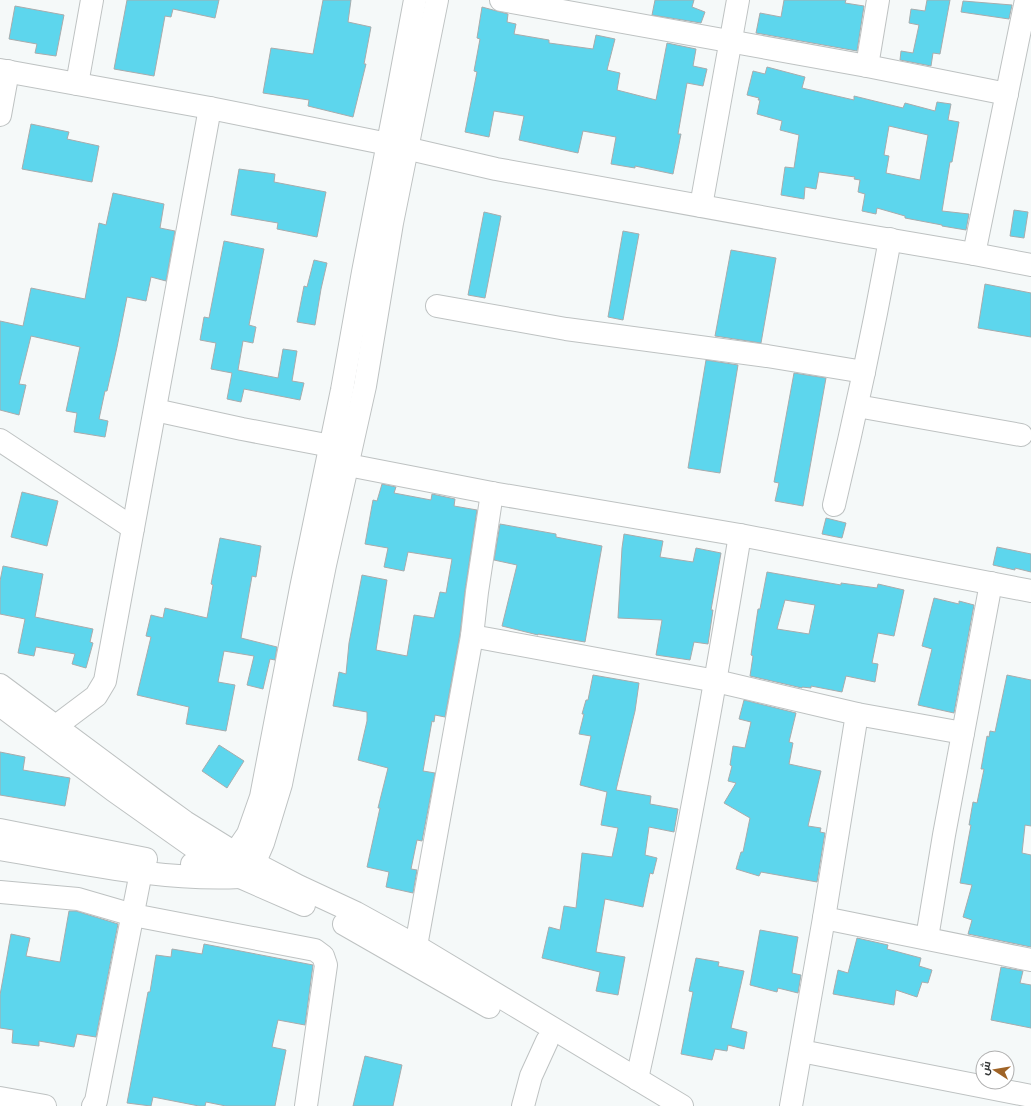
<svg xmlns="http://www.w3.org/2000/svg" width="1031" height="1106" viewBox="0 0 1031 1106" font-family="Cabin,Cairo,sans-serif">
	<rect width="100%" height="100%" fill="#f5f9f9"/>
	<g fill="#5dd6ed" stroke="#a8acad" fill-rule="evenodd">
		<polygon points="127,0 219,0 215,18 173,9 171,17 165,16 154,76 114,69"/>
		<polygon points="323,0 351,0 348,22 371,27 364,64 366,64 353,117 308,106 309,100 263,93 271,48 313,54"/>
		<polygon points="655,0 694,0 692,7 705,12 701,23 652,15"/>
		<polygon points="784,0 846,0 845,3 864,6 857,51 756,33 760,13 781,17"/>
		<polygon points="927,0 950,0 940,54 933,53 931,66 900,60 901,51 913,53 919,25 909,23 911,9 925,11"/>
		<polygon points="963,1 1012,5 1009,19 961,12"/>
		<polygon points="15,6 64,15 56,56 35,53 37,44 9,39"/>
		<polygon points="482,7 508,14 507,22 516,24 514,34 549,40 549,43 593,49 596,35 615,39 607,70 620,73 617,90 656,100 667,43 696,49 693,66 707,69 703,86 687,83 678,134 681,134 673,174 635,166 635,168 611,164 616,137 583,131 578,153 519,140 524,116 494,111 489,137 465,132 477,72 474,71 480,39 477,38"/>
		<path d="M767,67L805,77L802,88L854,100V96L903,108L905,103L935,111L937,102L951,104L948,120L959,122L952,162H950L942,211L969,214L966,230L942,226V225L905,218V216L877,208L876,214L862,211L865,194L858,192L860,180L854,179L855,177L819,172L816,189L805,187L804,199L781,195L785,167L794,168L799,135L780,130L782,121L757,114L760,100H758L759,98L747,95L753,71L765,74ZM889,126L928,135L920,180L886,173L889,156L884,155Z"/>
		<polygon points="31,124 69,132 67,139 99,146 92,182 22,169"/>
		<polygon points="239,169 275,174 274,182 326,192 317,237 277,229 278,223 231,215"/>
		<polygon points="113,193 164,204 160,228 175,231 166,281 151,277 146,301 127,297 117,347 107,391 105,391 99,419 108,421 105,437 74,432 77,413 66,411 80,347 31,336 19,384 26,385 19,415 0,410 0,321 23,326 31,288 85,299 99,223 106,225"/>
		<polygon points="1014,210 1028,212 1024,238 1010,236"/>
		<polygon points="484,212 501,216 485,298 468,295"/>
		<polygon points="623,231 639,234 623,320 608,317"/>
		<polygon points="224,241 264,249 249,325 256,327 253,343 243,341 238,370 278,378 283,349 297,351 292,381 304,383 300,400 244,389 241,402 227,399 232,373 211,369 216,343 200,340 204,317 209,318"/>
		<polygon points="731,250 776,258 761,343 715,336"/>
		<polygon points="314,260 327,263 321,289 315,325 297,322 304,286 307,287"/>
		<polygon points="985,284 1031,293 1031,337 978,328"/>
		<polygon points="706,360 738,365 720,473 688,468"/>
		<polygon points="794,373 826,378 803,506 775,501 779,483 774,482"/>
		<polygon points="382,484 396,487 394,493 431,500 432,494 455,499 454,506 477,510 465,591 460,634 445,717 435,715 434,722 432,721 423,771 435,773 422,841 417,840 411,869 417,870 413,893 386,887 389,872 367,867 380,808 378,808 388,768 358,760 367,721 367,712 333,706 339,672 346,674 349,643 362,575 387,580 376,650 407,656 414,615 434,618 440,592 446,593 452,559 408,552 404,571 384,567 388,548 365,544 373,500 377,501"/>
		<polygon points="22,492 58,501 47,546 11,537"/>
		<polygon points="826,518 846,523 842,538 822,534"/>
		<polygon points="500,524 556,534 556,537 602,546 585,642 538,634 538,635 502,626 517,565 494,560"/>
		<polygon points="624,534 663,541 660,557 693,562 696,548 721,553 711,610 713,610 708,644 694,642 690,660 656,655 662,620 618,618 622,548"/>
		<polygon points="220,538 261,546 256,577 252,576 241,638 277,647 275,660 270,659 263,689 247,685 254,656 224,651 218,682 235,685 226,731 186,724 189,707 137,695 151,637 146,636 151,615 163,618 165,608 207,618 213,585 211,584"/>
		<polygon points="997,547 1031,554 1031,572 1015,568 1015,570 993,565"/>
		<polygon points="3,566 43,574 35,617 93,629 90,642 93,643 86,668 72,664 75,654 36,647 34,656 18,653 25,619 0,614 0,581"/>
		<path d="M767,572L841,585V583L877,588L878,584L904,590L894,636L878,633L872,663L878,664L875,682L846,676L842,692L811,686V688L802,687V688L750,676L753,656L751,655L758,609H760ZM785,600L815,605L809,634L777,629Z"/>
		<polygon points="934,598 959,604 959,601 974,605 954,713 918,705 932,649 922,646"/>
		<polygon points="593,675 639,683 635,711 616,790 651,796 650,804 678,809 674,832 649,827 645,855 657,858 653,874 650,873 643,907 605,899 596,952 625,957 618,995 596,991 600,972 542,958 549,927 560,930 564,906 576,908 582,853 612,857 618,828 601,825 607,792 580,785 591,736 579,734 584,714 582,714 586,700 588,700"/>
		<polygon points="1007,675 1031,680 1031,826 1025,825 1022,853 1031,855 1031,947 968,934 972,920 963,917 972,885 960,883 971,825 969,825 973,802 977,803 984,769 981,769 987,736 989,737 990,731 995,732"/>
		<polygon points="744,700 796,713 789,742 793,743 789,764 821,771 808,826 821,828 820,832 825,833 817,882 761,872 759,876 736,869 741,852 743,852 750,818 724,803 736,783 728,781 732,766 730,765 733,746 745,748 751,722 739,719"/>
		<polygon points="219,745 244,761 227,788 202,771"/>
		<polygon points="0,752 25,757 23,770 70,778 65,806 0,795"/>
		<polygon points="69,911 76,911 118,924 96,1037 77,1034 74,1047 39,1041 39,1046 12,1043 13,1030 0,1028 0,995 11,934 30,938 26,956 60,962"/>
		<polygon points="760,930 798,937 792,973 801,975 798,993 778,988 777,992 750,985"/>
		<polygon points="857,938 888,945 887,949 921,958 919,966 932,970 928,983 922,982 917,997 896,990 894,1005 833,994 838,970 848,973"/>
		<polygon points="204,944 313,965 305,1025 278,1020 272,1047 286,1050 275,1106 226,1106 206,1102 205,1106 199,1106 153,1097 151,1106 127,1103 148,992 150,992 156,955 171,957 172,949 202,954"/>
		<polygon points="696,958 719,962 718,966 744,971 731,1028 747,1032 744,1049 728,1045 727,1051 715,1049 712,1060 681,1054 693,992 689,991"/>
		<polygon points="1001,967 1023,971 1020,983 1031,985 1031,1028 991,1020"/>
		<polygon points="365,1056 402,1065 393,1106 353,1106"/>
	</g>
	<g fill="none" stroke-linecap="round" stroke-linejoin="round">
		<defs>
			<g id="minor">
				<polyline points="501,0 867,66 1007,94"/>
				<polyline points="867,66 878,0"/>
				<polyline points="0,70 210,108 388,144 496,169 839,231 974,254 1031,265"/>
				<polyline points="77,84 92,0"/>
				<polyline points="0,115 8,71"/>
				<polyline points="701,206 738,0"/>
				<polyline points="974,254 1026,0"/>
				<polyline points="437,306 566,329 767,356 864,372"/>
				<polyline points="857,406 1021,435"/>
				<polyline points="155,410 242,429 331,446"/>
				<polyline points="0,440 133,528"/>
				<polyline points="348,465 492,493 740,535 1031,591"/>
				<path d="M834,505C855,417 874,328 890,239"/>
				<polyline points="472,636 716,681 857,714 963,733"/>
				<polyline points="0,685 156,801 185,822 235,853 298,886 356,913 416,946 682,1106"/>
				<polyline points="0,705 113,790 219,865 240,877 304,905"/>
				<polyline points="56,726 96,696 105,681 210,108"/>
				<polyline points="0,830 146,859"/>
				<path d="M0,849C79,862 159,881 240,877L254,864L263,843L281,784L325,565L365,386L392,223L437,0"/>
				<polyline points="192,864 219,865 235,853 248,834 261,797 301,588 342,390 363,272 399,86 415,0"/>
				<polyline points="0,892 78,899 133,915 315,950 323,956 326,965 306,1106"/>
				<polyline points="824,918 1031,960"/>
				<polyline points="344,924 489,1007"/>
				<polyline points="927,938 944,835 991,583"/>
				<polyline points="416,946 472,636 477,592 492,493"/>
				<polyline points="801,1051 1031,1096"/>
				<path d="M637,1079C677,899 710,717 740,535"/>
				<polyline points="0,1098 45,1106"/>
				<polyline points="93,1106 96,1101 141,872"/>
				<polyline points="523,1106 531,1076 547,1041"/>
				<polyline points="791,1106 824,918 857,714"/>
			</g>
		</defs>
		<use href="#minor" stroke="#bec2c2" stroke-width="24"/>
		<use href="#minor" stroke="#fff" stroke-width="22"/>
	</g>
	<g transform="translate(995 1070) rotate(282)"><circle r="19" fill="#ffffff" stroke="#afafaf"/>
	<path d="M0-3L7 15L0 10L-7 15Z" fill="#9f6326"/>
	<text y="-6" font-size="11" font-weight="bold" text-anchor="middle" fill="#363838">ش</text>
	</g>
</svg>
